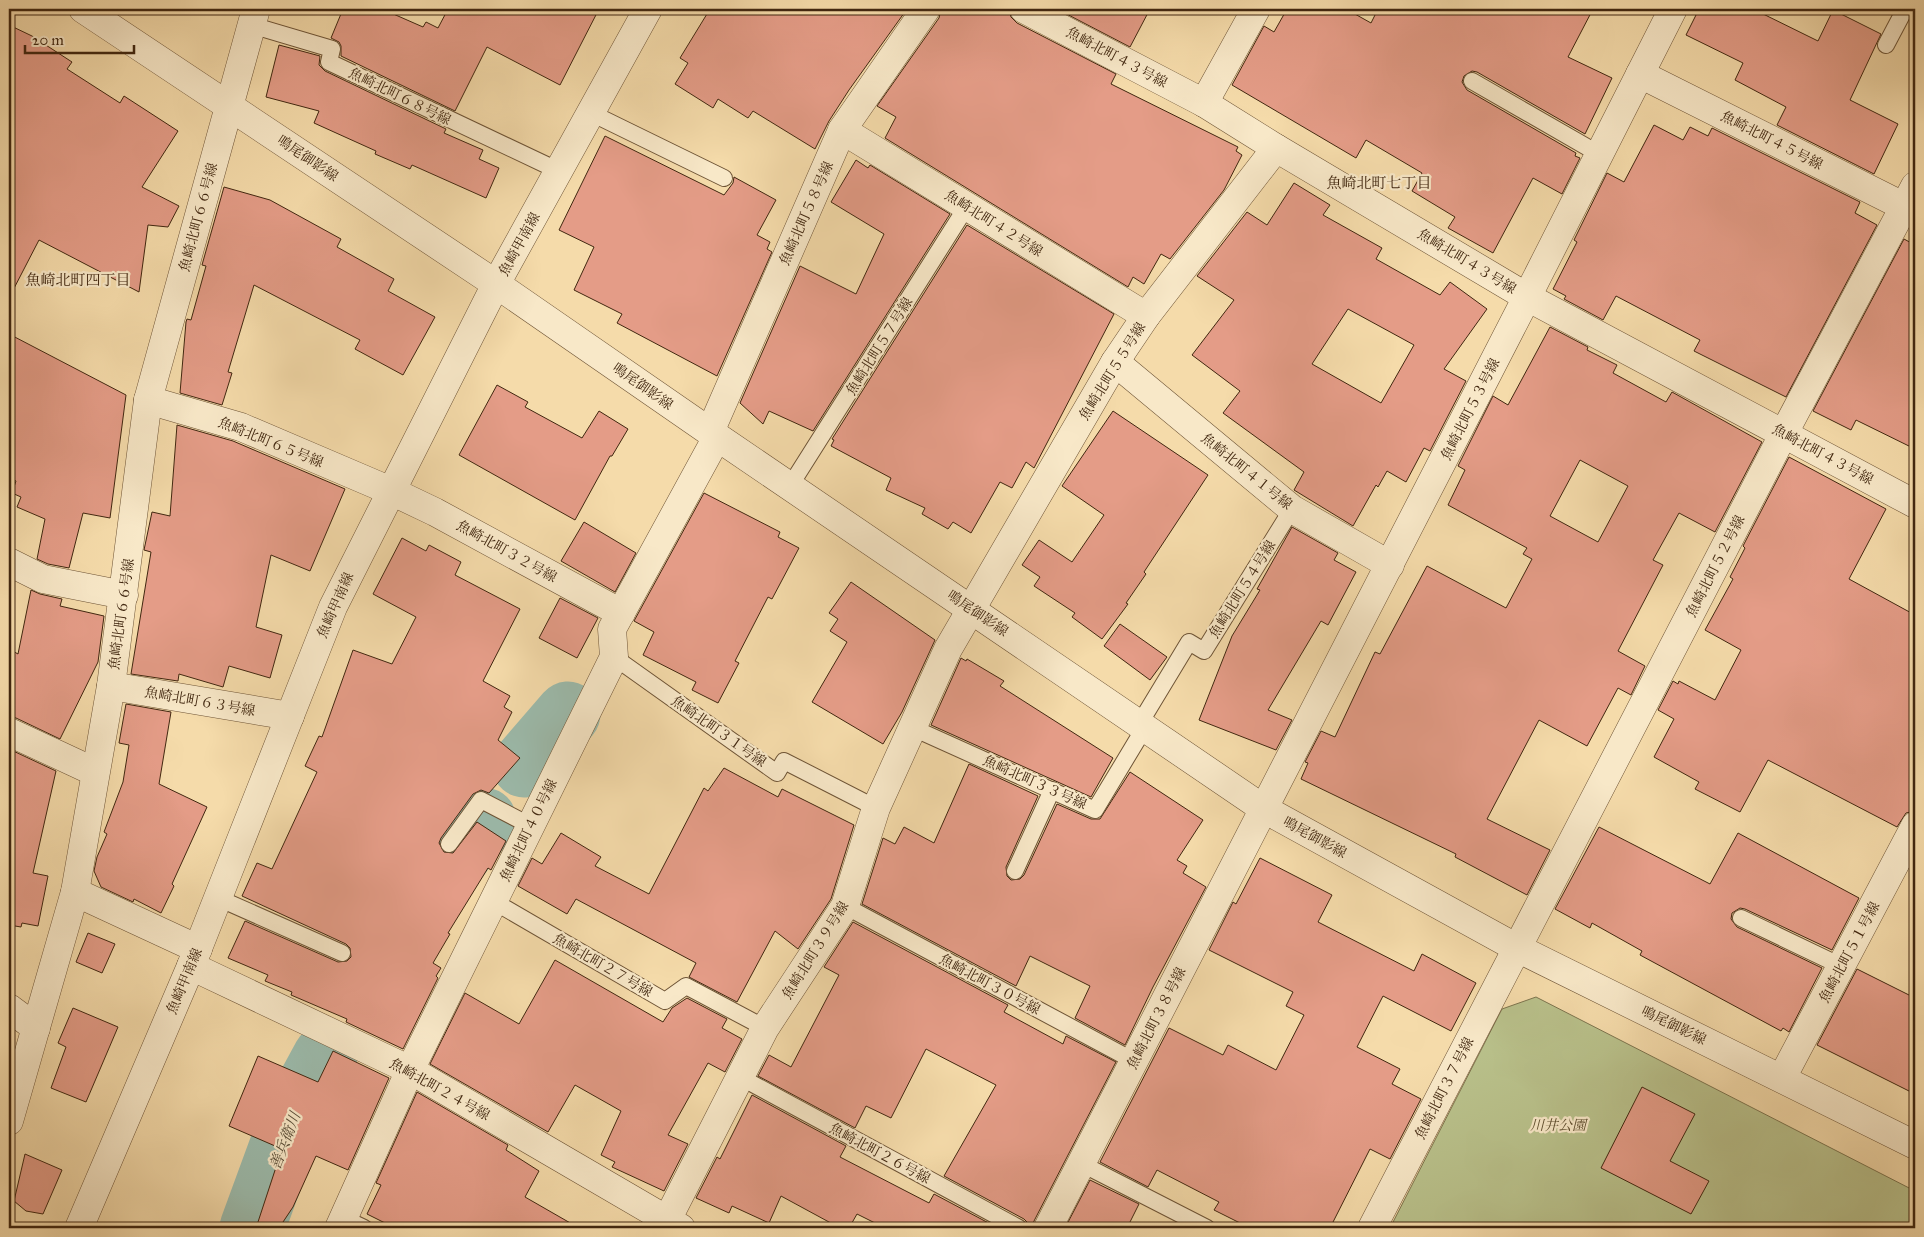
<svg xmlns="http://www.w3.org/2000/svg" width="1924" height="1237" viewBox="0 0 1924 1237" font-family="'IM FELL Great Primer','Noto Serif JP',serif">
	<rect width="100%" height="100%" fill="#f5dbaa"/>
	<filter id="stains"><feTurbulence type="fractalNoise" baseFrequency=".004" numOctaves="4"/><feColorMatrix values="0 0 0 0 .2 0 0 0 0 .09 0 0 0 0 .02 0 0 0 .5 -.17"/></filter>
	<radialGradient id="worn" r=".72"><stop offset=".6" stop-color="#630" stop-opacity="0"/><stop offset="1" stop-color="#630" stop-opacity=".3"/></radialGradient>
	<polygon fill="#b9c18b" stroke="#7d744e" points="1536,997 1915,1191 1915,1228 1390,1228 1502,1009"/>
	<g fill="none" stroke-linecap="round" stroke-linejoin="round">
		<g stroke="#9cbbac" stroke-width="65">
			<polyline points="524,765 568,714"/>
			<polyline points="427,898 484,820"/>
			<polyline points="252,1228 293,1116 325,1057"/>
		</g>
	</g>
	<g fill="#e49c87" stroke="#412710" fill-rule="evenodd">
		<polygon points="343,9 382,9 423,27 426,22 438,28 448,9 599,9 560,85 487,47 455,111 341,56 341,46 339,42 331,38"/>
		<polygon points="710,9 907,9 849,90 829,121 815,149 753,111 748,118 718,99 713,108 675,84 688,63 680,58"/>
		<polygon points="941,9 1009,9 1011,17 1017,23 1116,74 1111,84 1238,147 1236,151 1242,155 1224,190 1170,259 1161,254 1144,284 1133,277 1128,287 885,138 896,117 877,106 939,18"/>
		<polygon points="1057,9 1150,9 1130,47"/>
		<polygon points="1287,9 1346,9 1371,23 1378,9 1593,9 1568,57 1612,78 1585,134 1477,72 1472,71 1464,76 1462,82 1467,90 1576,153 1575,156 1580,158 1562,194 1533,178 1493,253 1448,228 1455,217 1412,191 1422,173 1366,140 1356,158 1232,85 1264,26 1274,32"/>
		<polygon points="1699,9 1753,9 1818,41 1833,10 1881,34 1850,100 1898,124 1874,174 1777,125 1786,107 1735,80 1743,63 1686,35"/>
		<polygon points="9,25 32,36 72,62 67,69 120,103 124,96 178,131 142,187 179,206 168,227 148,225 139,292 39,240 9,298"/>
		<polygon points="279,45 320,56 319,65 325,71 446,129 444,133 483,150 479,159 499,168 486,198 412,165 410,169 375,154 376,151 314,123 319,111 266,97"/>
		<polygon points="1654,125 1683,140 1690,127 1708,136 1712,128 1860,202 1855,213 1877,225 1786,397 1694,351 1700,340 1616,296 1603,320 1564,299 1566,296 1553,289 1577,242 1574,240 1607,173 1624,182"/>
		<polygon points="605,136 724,195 733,183 734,177 776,200 757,235 770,242 767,249 772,252 717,376 617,323 622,314 574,290 594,247 559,230"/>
		<polygon points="856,160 868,168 870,165 950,214 813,431 769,411 763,424 740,403 800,266 856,294 884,234 831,202"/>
		<path d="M1294,183L1330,205L1323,215L1382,248L1376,259L1440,295L1450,282L1487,309L1444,369L1466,381L1430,451L1424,448L1406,482L1387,471L1378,487L1376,485L1353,526L1294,490L1304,472L1223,413L1240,391L1192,355L1234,300L1197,276L1247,212L1267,225ZM1348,309L1414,345L1381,403L1312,364Z"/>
		<polygon points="224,187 270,200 341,239 337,247 394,279 388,291 435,317 403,375 355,349 360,340 254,285 228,372 232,373 222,405 180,393 186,322 187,319 191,320 206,266 202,265"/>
		<polygon points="967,225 1114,314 1034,468 1026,462 1012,488 1000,482 971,533 953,522 948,529 922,514 925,508 886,490 891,478 831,446 834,440 832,439"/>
		<polygon points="1904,239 1915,245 1915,449 1856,420 1851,430 1813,411"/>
		<path d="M1550,327L1588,347L1587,350L1617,365L1613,373L1666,402L1672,392L1762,442L1715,532L1679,513L1653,560L1663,565L1618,651L1645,666L1631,695L1618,688L1587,746L1539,720L1487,819L1550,850L1527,895L1455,857L1456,854L1301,779L1308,763L1305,762L1321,731L1335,737L1375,652L1380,654L1427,566L1506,608L1532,559L1523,554L1527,548L1448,505L1465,470L1458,466L1493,396L1508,405ZM1580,460L1628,486L1598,542L1550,516Z"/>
		<polygon points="9,334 126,395 110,518 83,513 69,568 48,564 37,559 45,519 17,507 21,497 12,493 16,481 9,477"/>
		<polygon points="497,385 528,402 525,407 582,438 599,411 628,429 612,456 610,456 575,520 459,455"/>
		<polygon points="1113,411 1208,475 1144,572 1146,574 1126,603 1128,604 1102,639 1072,617 1075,613 1034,586 1040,577 1022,565 1039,540 1072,562 1104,515 1062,486"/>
		<polygon points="177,425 233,441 345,489 310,571 271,555 256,627 282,635 270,678 229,666 223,687 179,674 178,681 131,674 151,552 144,550 152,512 170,516"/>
		<polygon points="1789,457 1886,509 1849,579 1915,615 1915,811 1906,813 1897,827 1768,760 1740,812 1695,789 1699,782 1654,757 1674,719 1658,710 1673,681 1678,684 1679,681 1715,700 1741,650 1705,630 1733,579 1730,577 1745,548 1743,546"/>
		<polygon points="704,493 780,532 778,537 799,548 772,599 768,597 735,661 739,663 718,703 692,690 696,682 643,655 654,632 634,621"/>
		<polygon points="584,522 636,553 615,592 561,561"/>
		<polygon points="1292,527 1338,553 1334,560 1356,572 1328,625 1321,621 1268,710 1292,720 1276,750 1199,720 1232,636 1260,590 1257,589"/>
		<polygon points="402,538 426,551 429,545 461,562 455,575 520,609 483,681 510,696 504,707 512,712 498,740 520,758 489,793 481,790 473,794 441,838 439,843 444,852 453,853 477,822 506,841 491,870 488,868 448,933 450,934 433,963 441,968 436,976 438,978 403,1049 346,1022 347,1019 291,995 292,992 265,981 268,975 228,958 245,921 338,962 347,961 351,957 350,948 346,944 242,896 257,863 272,869 317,772 305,766 319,736 322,737 353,650 392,664 416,617 373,594"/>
		<polygon points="851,582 935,640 902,712 883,744 812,702 847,642 830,631 838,619 829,613"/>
		<polygon points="31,590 40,594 62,599 60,606 104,616 98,662 60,739 16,718 9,717 9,649 18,654"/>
		<polygon points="560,598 598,618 577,658 539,638"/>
		<polygon points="1120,624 1167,657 1150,680 1104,646"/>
		<polygon points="961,658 966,661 967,659 1004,681 1000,686 1113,758 1091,797 931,725"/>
		<polygon points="126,704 171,712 159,784 207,807 172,884 174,886 161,913 134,899 133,902 101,887 94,871 97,857 107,834 104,832 123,782 129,745 119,743"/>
		<polygon points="9,749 56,771 33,873 48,876 38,926 22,923 21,927 9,925"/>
		<polygon points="969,764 1038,796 1006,867 1007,876 1011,880 1020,879 1024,875 1057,804 1091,819 1100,819 1130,772 1203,820 1177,860 1187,866 1183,873 1206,887 1153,987 1125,1045 1075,1018 1090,986 1030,956 1016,986 862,904 883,838 895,844 904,827 934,843"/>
		<polygon points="724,768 778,797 782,789 854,825 831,899 798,949 775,931 737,1002 689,977 696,963 576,899 567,914 518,886 532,858 542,864 561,833 601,857 595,866 649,894 704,788 708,791"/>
		<polygon points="1599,827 1710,884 1738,833 1859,898 1832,950 1745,909 1740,908 1732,913 1731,919 1737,927 1822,968 1789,1032 1783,1028 1781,1031 1640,955 1642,951 1592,923 1590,928 1555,909"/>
		<polygon points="1260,858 1332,895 1318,922 1414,971 1422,954 1476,983 1451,1031 1383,996 1357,1047 1400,1069 1392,1084 1421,1099 1390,1159 1370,1149 1330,1228 1250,1228 1214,1210 1219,1202 1157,1170 1148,1187 1100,1162 1169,1028 1223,1055 1228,1045 1276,1070 1304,1015 1286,1006 1293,992 1209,950 1233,902 1236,904"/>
		<polygon points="853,922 1008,1005 1004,1012 1063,1044 1066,1036 1116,1062 1034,1221 1032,1228 1029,1228 1028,1223 1024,1219 944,1176 996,1085 926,1049 891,1118 866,1106 855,1128 758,1076 769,1055 791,1067 839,975 824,967"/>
		<polygon points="88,933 115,944 102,973 76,962"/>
		<polygon points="555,960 663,1022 672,1008 687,998 727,1019 722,1028 742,1039 725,1072 708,1063 668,1135 688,1144 664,1191 612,1167 615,1162 601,1155 621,1111 575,1085 548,1132 430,1064 465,993 519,1024"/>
		<polygon points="1857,969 1915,998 1915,1094 1817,1045"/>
		<polygon points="73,1008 118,1027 86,1102 51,1088 66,1047 58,1043"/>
		<polygon points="333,1051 389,1078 348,1170 316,1156 293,1207 279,1228 256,1228 282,1149 229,1126 258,1056 318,1082"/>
		<polygon points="1642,1087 1695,1114 1670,1161 1709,1181 1691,1214 1601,1168"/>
		<polygon points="417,1092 508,1145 506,1150 539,1171 525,1197 579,1228 395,1228 367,1214 381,1185 376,1183"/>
		<polygon points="752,1095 846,1146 840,1157 929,1203 934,1194 998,1228 885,1228 857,1214 849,1228 840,1228 781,1196 769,1223 732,1206 729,1213 696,1198 717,1157 720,1159"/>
		<polygon points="25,1154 62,1170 43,1214 26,1211 14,1201"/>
		<polygon points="1090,1180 1139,1204 1127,1228 1065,1228"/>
	</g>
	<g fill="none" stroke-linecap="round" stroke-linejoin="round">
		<defs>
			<g id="service">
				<polyline points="251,25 332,49 329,62 559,171"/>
				<polyline points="1886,45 1905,9"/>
				<polyline points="1472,81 1599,154"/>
				<polyline points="591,113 724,178"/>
				<polyline points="790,486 967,206"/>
				<polyline points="614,657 777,773 784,761 876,808"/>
				<polyline points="1140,723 1189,642 1204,651 1292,509"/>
				<polyline points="913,728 1095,810 1145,727"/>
				<polyline points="449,844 481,800 531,826"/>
				<polyline points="1015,871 1052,790"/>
				<polyline points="218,898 342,953"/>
				<polyline points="493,901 665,1001 686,986 765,1028"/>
				<polyline points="845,906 1134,1061"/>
				<polyline points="1741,918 1841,966"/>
				<polyline points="740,1077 1019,1228"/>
				<polyline points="1082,1164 1207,1228"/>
				<polyline points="343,1218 364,1228"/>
			</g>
			<g id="minor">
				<polyline points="1024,9 1204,103 1276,148 1527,297 1915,504"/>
				<polyline points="1640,74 1905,207"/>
				<polyline points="1204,103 1256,9"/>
				<polyline points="842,130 1146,316"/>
				<polyline points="1115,362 1292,509 1390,565"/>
				<polyline points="148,400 241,427 391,491 435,512 621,613"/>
				<polyline points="710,432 842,130 926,9"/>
				<polyline points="9,562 43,579 124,595"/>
				<polyline points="111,686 290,716"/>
				<polyline points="9,732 95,772"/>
				<polyline points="75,892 198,949"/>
				<polyline points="191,966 410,1070 681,1228"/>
				<polyline points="9,1008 36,1028"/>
				<polyline points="1782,1078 1915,826"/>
				<polyline points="9,1121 75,892 111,686 148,400 256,9"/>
				<polyline points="339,1228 410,1070 614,657 612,629 717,437"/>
				<polyline points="663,1228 765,1028 845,906 876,808 948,649 1115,362 1146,316 1276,148"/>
				<polyline points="1048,1228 1527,297 1673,9"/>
				<polyline points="1372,1228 1784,433 1915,186"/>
			</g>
			<g id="tertiary">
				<polyline points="83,9 496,284 710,432 1264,809 1517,948 1915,1145"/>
				<polyline points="79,1228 191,966 333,607 496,284 648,9"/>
			</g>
		</defs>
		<use href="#service" stroke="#6e5436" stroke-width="18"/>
		<use href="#minor" stroke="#6e5436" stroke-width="29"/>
		<use href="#tertiary" stroke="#6e5436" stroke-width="29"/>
		<use href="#service" stroke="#f8e8c8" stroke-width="16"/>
		<use href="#minor" stroke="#f8e8c8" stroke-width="28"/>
		<use href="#tertiary" stroke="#f8e8c8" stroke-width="28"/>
	</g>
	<g text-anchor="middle" stroke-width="4.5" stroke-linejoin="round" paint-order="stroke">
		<g font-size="14" fill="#412710" stroke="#f8e8c8">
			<text transform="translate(1117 57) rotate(28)" y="5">魚崎北町４３号線</text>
			<text transform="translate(400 96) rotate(26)" y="5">魚崎北町６８号線</text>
			<text transform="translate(1772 140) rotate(27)" y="5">魚崎北町４５号線</text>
			<text transform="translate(308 158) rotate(34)" y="5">鳴尾御影線</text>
			<text transform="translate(806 213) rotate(-66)" y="5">魚崎北町５８号線</text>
			<text transform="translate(198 217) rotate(-75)" y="5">魚崎北町６６号線</text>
			<text transform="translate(994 223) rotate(32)" y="5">魚崎北町４２号線</text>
			<text transform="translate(519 244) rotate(-61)" y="5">魚崎甲南線</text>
			<text transform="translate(1467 261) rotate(31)" y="5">魚崎北町４３号線</text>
			<text transform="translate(879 346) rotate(-58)" y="5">魚崎北町５７号線</text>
			<text transform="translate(1112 371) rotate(-58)" y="5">魚崎北町５５号線</text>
			<text transform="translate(643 386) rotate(35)" y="5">鳴尾御影線</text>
			<text transform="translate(1470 409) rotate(-63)" y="5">魚崎北町５３号線</text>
			<text transform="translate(271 442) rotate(22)" y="5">魚崎北町６５号線</text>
			<text transform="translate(1823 454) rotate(28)" y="5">魚崎北町４３号線</text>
			<text transform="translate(1247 471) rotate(39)" y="5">魚崎北町４１号線</text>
			<text transform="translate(507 551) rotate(29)" y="5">魚崎北町３２号線</text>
			<text transform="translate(1715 566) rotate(-63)" y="5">魚崎北町５２号線</text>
			<text transform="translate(1242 589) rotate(-58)" y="5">魚崎北町５４号線</text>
			<text transform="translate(335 605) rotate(-66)" y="5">魚崎甲南線</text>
			<text transform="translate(978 613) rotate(34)" y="5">鳴尾御影線</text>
			<text transform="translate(121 614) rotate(-82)" y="5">魚崎北町６６号線</text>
			<text transform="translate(200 701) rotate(10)" y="5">魚崎北町６３号線</text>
			<text transform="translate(719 731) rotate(35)" y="5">魚崎北町３１号線</text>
			<text transform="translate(1035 782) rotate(24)" y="5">魚崎北町３３号線</text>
			<text transform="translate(528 830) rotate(-64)" y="5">魚崎北町４０号線</text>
			<text transform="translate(1315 837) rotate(29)" y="5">鳴尾御影線</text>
			<text transform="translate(815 950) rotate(-58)" y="5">魚崎北町３９号線</text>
			<text transform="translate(1849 952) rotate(-62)" y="5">魚崎北町５１号線</text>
			<text transform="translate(603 965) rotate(30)" y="5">魚崎北町２７号線</text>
			<text transform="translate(184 981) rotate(-67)" y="5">魚崎甲南線</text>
			<text transform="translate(990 984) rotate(28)" y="5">魚崎北町３０号線</text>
			<text transform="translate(1156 1018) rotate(-63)" y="5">魚崎北町３８号線</text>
			<text transform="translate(1674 1025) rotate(26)" y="5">鳴尾御影線</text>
			<text transform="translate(1444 1088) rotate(-63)" y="5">魚崎北町３７号線</text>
			<text transform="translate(440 1089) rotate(29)" y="5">魚崎北町２４号線</text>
			<text transform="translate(880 1153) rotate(28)" y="5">魚崎北町２６号線</text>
		</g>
		<g font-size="14" font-style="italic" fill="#5f4e2f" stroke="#f8e8c8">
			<text x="1558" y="1130">川井公園</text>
		</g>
		<g font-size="15" fill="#412710" stroke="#f8e8c8">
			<text x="1379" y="188">魚崎北町七丁目</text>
			<text x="78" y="285">魚崎北町四丁目</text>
		</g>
		<g font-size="15" font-style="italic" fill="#584c37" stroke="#f8e8c8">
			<text transform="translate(285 1141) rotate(-69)" y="5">善兵衛川</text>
		</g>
	</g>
	<rect width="1924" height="1237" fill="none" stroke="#f5dbaa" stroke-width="30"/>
	<rect x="10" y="10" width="1904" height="1217" fill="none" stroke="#412710" stroke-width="2.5"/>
	<rect x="15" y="15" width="1894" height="1207" fill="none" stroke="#412710"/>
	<path d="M25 45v8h109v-8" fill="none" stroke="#412710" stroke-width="2.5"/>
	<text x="32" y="45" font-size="15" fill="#412710" stroke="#f8e8c8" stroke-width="4" paint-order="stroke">20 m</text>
	<rect width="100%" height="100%" filter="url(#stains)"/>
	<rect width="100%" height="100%" fill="url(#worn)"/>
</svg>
